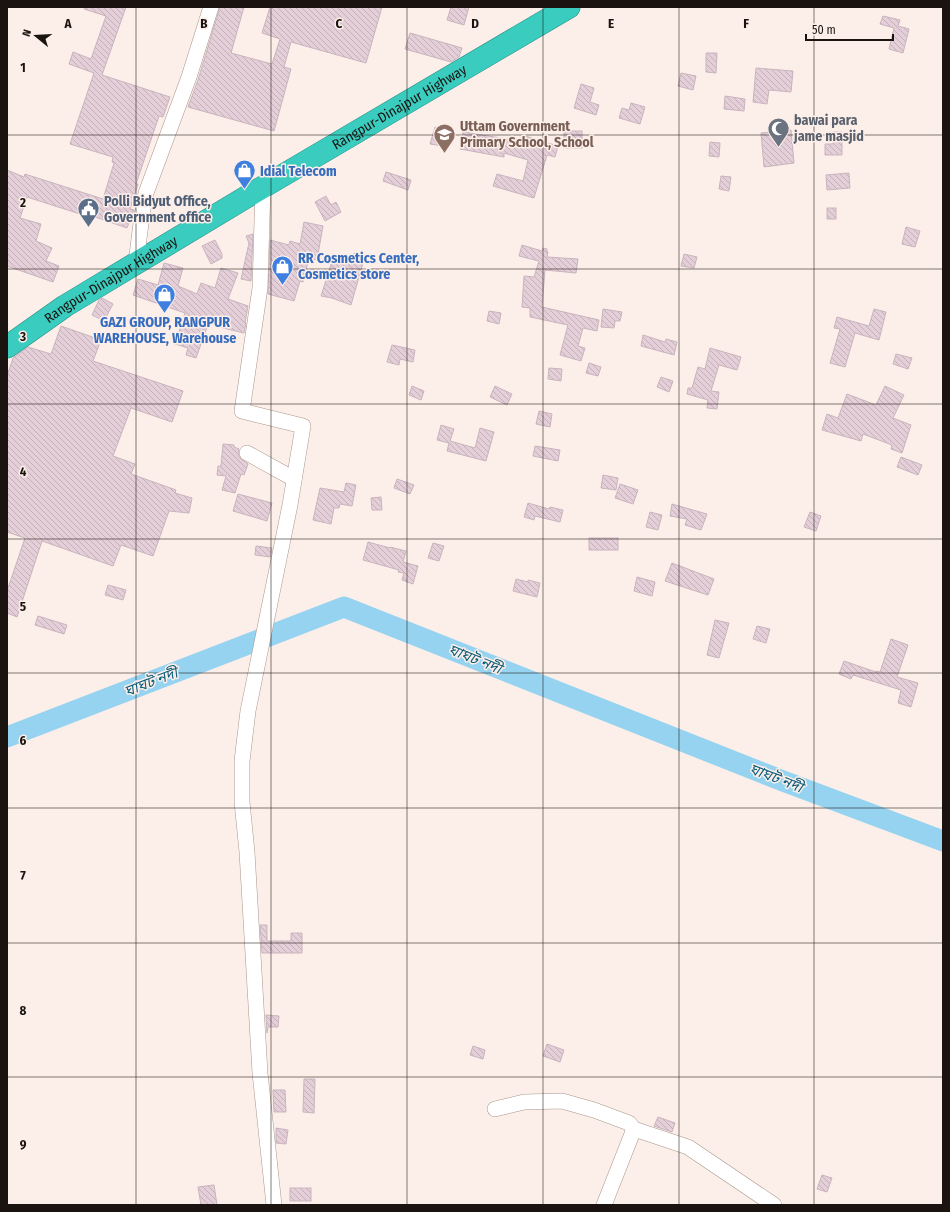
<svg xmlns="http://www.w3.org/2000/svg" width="950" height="1212" viewBox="0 0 950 1212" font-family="'Fira Sans Condensed','Noto Sans Bengali',sans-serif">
	<defs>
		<pattern id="building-back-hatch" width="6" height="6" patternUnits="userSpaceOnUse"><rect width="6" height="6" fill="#e4ced8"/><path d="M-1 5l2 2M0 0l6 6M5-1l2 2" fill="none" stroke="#c3b0b8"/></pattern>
	</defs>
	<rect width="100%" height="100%" fill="#fcefe9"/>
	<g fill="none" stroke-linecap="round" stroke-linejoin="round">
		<polyline stroke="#95d3f0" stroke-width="21" points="7,737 344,607 783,781 943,841"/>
	</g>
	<g fill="url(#building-back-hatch)" stroke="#c9b4be">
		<polygon points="85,7 126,7 102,75 170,97 163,117 159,116 136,184 138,184 130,209 134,210 127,228 81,212 80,214 27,197 20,218 41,224 36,241 52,248 46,261 59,266 53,282 7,266 7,170 24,177 25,174 103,199 114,163 112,162 113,157 70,144 94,73 69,64 73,52 91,59 106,16 84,9"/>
		<polygon points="220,7 244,7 231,53 272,64 280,39 262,33 270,7 382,7 366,63 291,42 284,67 291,69 274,131 188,107 198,80"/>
		<polygon points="451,7 469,7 464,25 447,20"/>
		<polygon points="883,16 900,20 898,26 909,29 903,53 889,49 894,28 880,24"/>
		<polygon points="410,33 462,48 459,57 451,62 405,49"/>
		<polygon points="706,53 717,53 716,73 706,72"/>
		<polygon points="756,68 793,71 791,92 769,90 767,104 753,102"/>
		<polygon points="681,73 696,76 693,90 678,86"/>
		<polygon points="581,84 594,88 590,102 599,105 596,115 574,108"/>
		<polygon points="725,96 745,99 744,111 724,109"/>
		<polygon points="631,103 645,107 640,124 619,118 622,108 629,110"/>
		<polygon points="435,127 447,130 443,146 430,144"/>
		<polygon points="791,130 794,163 764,167 761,133"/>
		<rect x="564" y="131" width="18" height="17"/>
		<polygon points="463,132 520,141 522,135 558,146 555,157 547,155 534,198 493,186 497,174 523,181 528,160 504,153 504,157 460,149"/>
		<polygon points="833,132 842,132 842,155 825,155 825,144 833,144"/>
		<polygon points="710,142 720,143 719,157 709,156"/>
		<polygon points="386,172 411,180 408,190 383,181"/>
		<polygon points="849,173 850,188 827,190 826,175"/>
		<polygon points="721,176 731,177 729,191 719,189"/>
		<polygon points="326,196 331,205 336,202 341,212 325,221 315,202"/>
		<rect x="827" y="208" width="9" height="11"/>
		<polygon points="304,222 323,226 317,260 309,258 303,282 300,281 294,301 268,294 270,240 289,245 290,241 300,244"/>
		<polygon points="906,227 920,231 915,247 902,244"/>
		<polygon points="253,234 251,281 241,279 249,243 246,236"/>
		<polygon points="215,240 222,254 222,258 211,264 202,246"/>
		<polygon points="522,245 542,251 543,248 547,249 547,252 548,252 547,257 578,259 576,273 545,270 542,307 599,320 597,331 583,328 578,346 585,348 581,361 560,355 568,325 530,317 530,308 522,307 524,276 534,277 539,261 519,256"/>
		<polygon points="354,253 365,256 351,305 332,298 321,296 333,258 350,264"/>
		<polygon points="684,254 697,257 694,268 681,266"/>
		<polygon points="164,263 183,268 178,286 197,294 201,283 215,288 221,268 238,273 228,299 248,306 245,323 246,323 244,333 223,328 209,322 196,358 186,355 188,348 175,344 185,313 133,295 138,279 158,285"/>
		<polygon points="102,298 113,304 104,321 92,315 99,300"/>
		<polygon points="603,309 622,312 620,321 615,321 614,328 601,327"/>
		<polygon points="874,309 886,312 879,340 855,333 845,367 830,363 840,329 834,328 837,317 869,326"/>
		<polygon points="489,311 501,313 499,324 487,321"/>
		<polygon points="61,326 101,340 93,361 183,391 172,422 131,408 113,456 135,464 131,474 176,490 175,493 192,498 189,513 169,511 153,556 121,545 113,566 42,541 17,617 7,613 7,591 25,538 7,532 7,376 13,358 28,347 51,354"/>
		<polygon points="643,335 665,342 666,339 677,342 674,355 641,346"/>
		<polygon points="392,345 415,350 413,362 400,359 399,365 387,362"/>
		<polygon points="710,348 741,357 737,370 719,365 711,391 719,392 717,409 707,408 708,400 687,394 688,388 692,388 698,367 705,369"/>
		<polygon points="896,354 912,358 908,369 893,364"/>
		<polygon points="589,363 601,367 598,376 586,373"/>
		<polygon points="549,368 562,369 561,381 548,379"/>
		<polygon points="661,377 673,381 669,392 657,387"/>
		<polygon points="412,386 424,391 421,400 409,395"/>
		<polygon points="495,386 512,394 507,405 490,397"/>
		<polygon points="885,386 904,395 893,418 911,425 902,453 891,449 892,445 863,434 861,441 822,430 827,414 838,418 847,394 876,405"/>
		<polygon points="539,411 552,414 550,427 536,424"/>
		<polygon points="441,425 454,429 450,441 475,448 480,428 494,432 486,461 447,451 449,443 437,440"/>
		<polygon points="223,444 234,445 234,447 239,449 238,454 240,458 248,464 244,475 241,474 235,493 222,490 226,476 217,475 218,466 221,466"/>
		<polygon points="535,446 560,450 558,461 533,456"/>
		<polygon points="901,457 922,465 918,475 897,467"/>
		<polygon points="603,475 618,478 616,490 601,488"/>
		<polygon points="397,479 414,485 410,494 394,488"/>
		<polygon points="346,483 356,485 352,506 340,504 339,508 334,508 331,524 313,520 320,488 344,492"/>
		<polygon points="620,484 638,490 633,504 615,498"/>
		<polygon points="238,494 272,503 267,521 233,511"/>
		<polygon points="381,497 382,510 372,510 371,498"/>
		<polygon points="528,503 549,509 550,507 563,510 560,522 535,516 534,520 524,517"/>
		<polygon points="672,504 707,514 701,530 685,525 687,519 670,516"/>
		<polygon points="650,512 662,515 658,530 646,527"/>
		<polygon points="810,512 821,516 816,531 804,527"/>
		<rect x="589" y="538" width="29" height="12"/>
		<polygon points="368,542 390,548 390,547 406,551 403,562 418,566 413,584 402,580 404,573 398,572 399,570 363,560"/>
		<polygon points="433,543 444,546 439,561 428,558"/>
		<polygon points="256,546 272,548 270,557 255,555"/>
		<polygon points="672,563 714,579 708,595 665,581"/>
		<polygon points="637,577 655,582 652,596 634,591"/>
		<polygon points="516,579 528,582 528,580 540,583 537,597 513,591"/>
		<polygon points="108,585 126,590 123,600 105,595"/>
		<polygon points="38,616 67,625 64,634 35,625"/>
		<polygon points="715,620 729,623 719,658 707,655"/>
		<polygon points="757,626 770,629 766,643 753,639"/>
		<polygon points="891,639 908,645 897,677 918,683 911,707 898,703 901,690 853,675 851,679 839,674 844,661 876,672 876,671 880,672"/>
		<polygon points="260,925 267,925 267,941 291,941 291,933 302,933 302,953 262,953"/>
		<polygon points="266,1015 279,1016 278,1027 268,1027 267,1033"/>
		<polygon points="547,1044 564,1050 560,1062 543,1056"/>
		<polygon points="473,1046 485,1050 483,1059 470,1055"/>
		<polygon points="304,1079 315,1079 314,1113 303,1112"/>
		<polygon points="273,1090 285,1090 286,1112 274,1112"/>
		<polygon points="658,1117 675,1123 672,1132 654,1126"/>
		<polygon points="276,1128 288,1130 286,1144 276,1143"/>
		<polygon points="822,1175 832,1178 827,1192 817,1189"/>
		<polygon points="214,1185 217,1205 201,1205 198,1187"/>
		<rect x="290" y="1188" width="21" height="13"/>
	</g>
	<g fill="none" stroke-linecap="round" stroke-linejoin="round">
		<defs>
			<g id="minor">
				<polyline points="263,187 260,288 242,411 303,426 290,505 248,711 242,761 242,802 247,852 260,1073 274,1205"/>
				<polyline points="136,263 142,215 146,193 189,77 211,7"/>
				<polyline points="247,453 294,479"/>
				<polyline points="495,1109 524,1102 562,1101 594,1110 629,1123 634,1129 688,1147 774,1205"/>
				<polyline points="604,1205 634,1129"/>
			</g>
			<g id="highway">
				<path id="s1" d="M7,347L65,306L263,187L569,7"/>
			</g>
		</defs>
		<use href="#minor" stroke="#aa968c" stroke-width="16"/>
		<use href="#highway" stroke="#2e8b81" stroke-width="23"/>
		<use href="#minor" stroke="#fff" stroke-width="15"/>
		<use href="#highway" stroke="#39ccbf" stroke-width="22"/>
	</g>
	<path fill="none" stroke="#1a130f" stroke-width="1" stroke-opacity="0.55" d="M136,7V1205M271,7V1205M407,7V1205M543,7V1205M679,7V1205M814,7V1205M7,135H943M7,269H943M7,404H943M7,539H943M7,673H943M7,808H943M7,943H943M7,1077H943"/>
	<defs>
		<symbol id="mosque-pin" viewBox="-11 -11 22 30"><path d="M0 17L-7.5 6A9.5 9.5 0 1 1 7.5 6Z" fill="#6b7280" stroke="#fcefe9"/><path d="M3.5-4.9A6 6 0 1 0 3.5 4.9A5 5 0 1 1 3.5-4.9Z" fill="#fff"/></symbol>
		<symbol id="school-pin" viewBox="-11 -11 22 30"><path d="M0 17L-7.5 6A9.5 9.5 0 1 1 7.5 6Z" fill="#8d6e63" stroke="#fcefe9"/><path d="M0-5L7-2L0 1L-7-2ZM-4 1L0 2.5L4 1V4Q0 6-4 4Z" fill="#fff"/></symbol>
		<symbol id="shop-pin" viewBox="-11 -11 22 30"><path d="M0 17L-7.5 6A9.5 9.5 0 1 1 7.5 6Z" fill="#3f7fe0" stroke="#fcefe9"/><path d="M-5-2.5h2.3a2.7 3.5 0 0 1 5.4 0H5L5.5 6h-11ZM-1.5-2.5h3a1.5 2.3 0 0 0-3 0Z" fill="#fff"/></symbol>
		<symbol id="civic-pin" viewBox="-11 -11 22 30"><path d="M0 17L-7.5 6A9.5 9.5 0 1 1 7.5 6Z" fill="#5c6f8a" stroke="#fcefe9"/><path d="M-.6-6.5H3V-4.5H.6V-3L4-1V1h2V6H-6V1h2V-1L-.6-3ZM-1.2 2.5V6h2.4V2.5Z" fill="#fff"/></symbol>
	</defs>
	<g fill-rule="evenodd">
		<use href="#mosque-pin" x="766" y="116" width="25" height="34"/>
		<use href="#school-pin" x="432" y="122" width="25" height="34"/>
		<use href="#shop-pin" x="232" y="158" width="25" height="34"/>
		<use href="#civic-pin" x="76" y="196" width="25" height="34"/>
		<use href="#shop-pin" x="270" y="254" width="25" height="34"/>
		<use href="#shop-pin" x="152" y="282" width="25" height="34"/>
	</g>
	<g text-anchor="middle" stroke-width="3" stroke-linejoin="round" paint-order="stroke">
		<g font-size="14" fill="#1a130f" stroke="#fcefe9">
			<text dy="5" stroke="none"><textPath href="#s1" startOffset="460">Rangpur-Dinajpur Highway</textPath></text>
			<text dy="5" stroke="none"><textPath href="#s1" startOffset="124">Rangpur-Dinajpur Highway</textPath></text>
		</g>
		<g font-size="14" font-weight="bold" fill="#5b616d" stroke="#fcefe9" text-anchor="start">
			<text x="794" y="125">bawai para<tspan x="794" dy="16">jame masjid</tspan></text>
		</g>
		<g font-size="14" font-weight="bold" fill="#785e54" stroke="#fcefe9" text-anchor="start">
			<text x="460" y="131">Uttam Government<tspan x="460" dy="16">Primary School, School</tspan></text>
		</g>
		<g font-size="14" font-weight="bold" fill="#366cbe" stroke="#fcefe9" text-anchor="start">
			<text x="260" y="176">Idial Telecom</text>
			<text x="298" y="263">RR Cosmetics Center,<tspan x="298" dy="16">Cosmetics store</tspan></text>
			<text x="165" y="327" text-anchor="middle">GAZI GROUP, RANGPUR<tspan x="165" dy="16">WAREHOUSE, Warehouse</tspan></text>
		</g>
		<g font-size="14" font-weight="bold" fill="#4e5e75" stroke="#fcefe9" text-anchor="start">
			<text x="104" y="206">Polli Bidyut Office,<tspan x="104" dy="16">Government office</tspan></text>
		</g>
		<g font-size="15" font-style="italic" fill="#0e5d7a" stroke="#fcefe9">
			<text transform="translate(475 659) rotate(22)" y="5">ঘাঘট নদী</text>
			<text transform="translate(151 682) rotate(-21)" y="5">ঘাঘট নদী</text>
			<text transform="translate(776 778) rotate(21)" y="5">ঘাঘট নদী</text>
		</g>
	</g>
	<g font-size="13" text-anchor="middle" font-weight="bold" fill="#1a130f" stroke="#fcefe9" stroke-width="3" stroke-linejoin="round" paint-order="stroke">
		<text x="68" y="28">A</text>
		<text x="204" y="28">B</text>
		<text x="339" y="28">C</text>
		<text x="475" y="28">D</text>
		<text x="611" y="28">E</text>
		<text x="746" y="28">F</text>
		<text x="23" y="72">1</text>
		<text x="23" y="207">2</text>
		<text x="23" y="341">3</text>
		<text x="23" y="476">4</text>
		<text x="23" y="611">5</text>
		<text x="23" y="745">6</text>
		<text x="23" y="880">7</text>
		<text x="23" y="1015">8</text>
		<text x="23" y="1149">9</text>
	</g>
	<rect width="950" height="1212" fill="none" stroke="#1a130f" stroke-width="16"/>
	<g transform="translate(36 36) rotate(288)" stroke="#fcefe9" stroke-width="3" paint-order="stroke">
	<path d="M0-3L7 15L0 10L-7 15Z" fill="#1a130f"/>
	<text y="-6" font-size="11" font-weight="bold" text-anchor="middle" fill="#1a130f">N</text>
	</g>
	<path d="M806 34v6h87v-6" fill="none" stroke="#1a130f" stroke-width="2"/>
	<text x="812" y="34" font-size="12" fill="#1a130f" stroke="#fcefe9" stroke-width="3" paint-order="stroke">50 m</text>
</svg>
